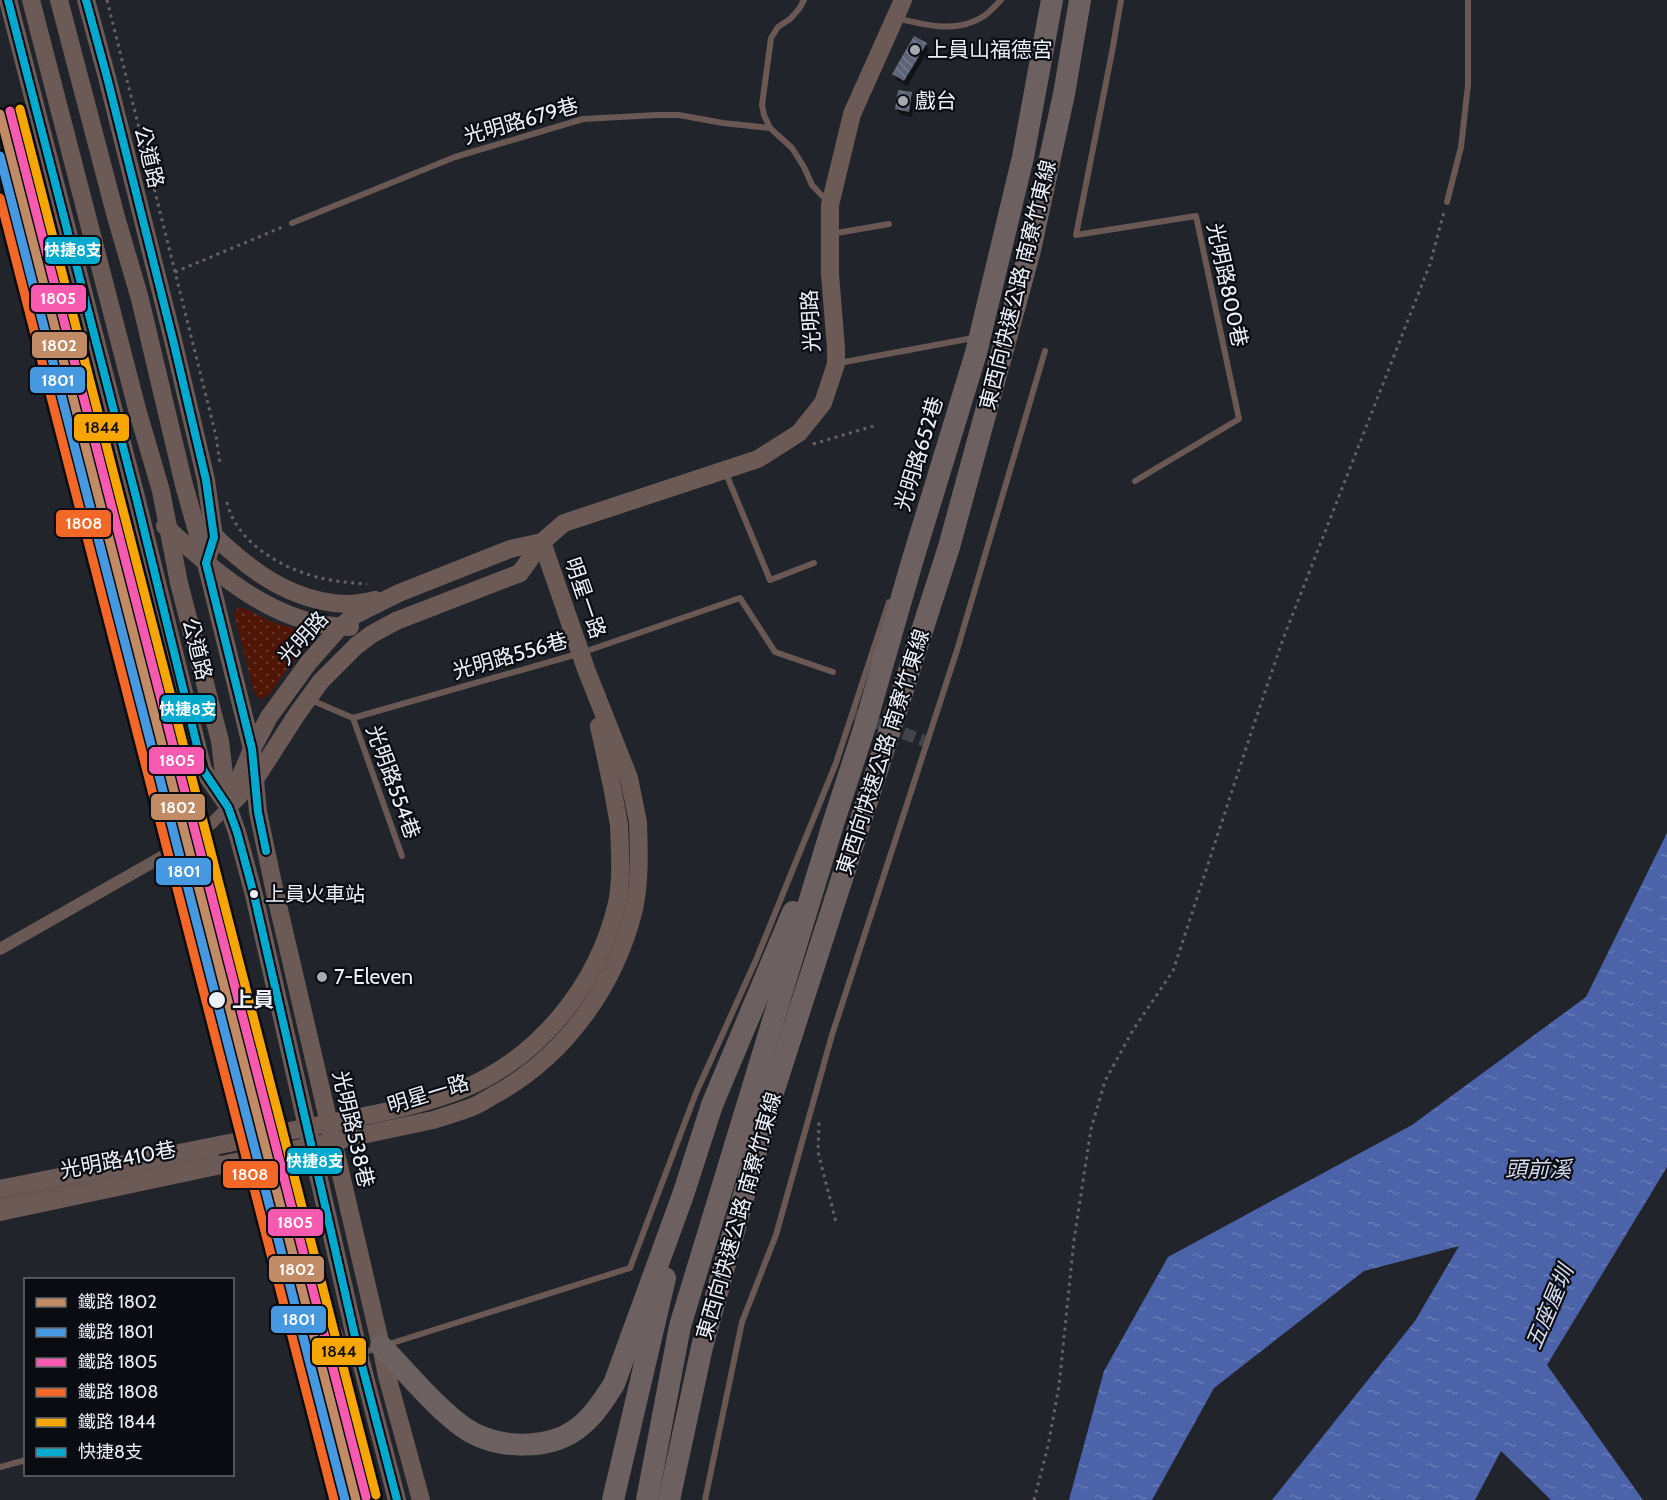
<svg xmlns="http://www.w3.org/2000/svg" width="1667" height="1500" viewBox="0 0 1667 1500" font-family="Cabin,'Noto Sans TC',sans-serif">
	<defs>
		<pattern id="grass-dots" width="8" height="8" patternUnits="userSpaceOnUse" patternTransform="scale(1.5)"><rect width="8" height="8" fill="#4f1507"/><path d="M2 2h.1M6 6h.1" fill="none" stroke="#69382c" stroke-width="1.8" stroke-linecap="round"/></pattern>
		<pattern id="water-ripples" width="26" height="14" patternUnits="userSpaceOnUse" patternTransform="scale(1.5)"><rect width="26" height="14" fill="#4c63a9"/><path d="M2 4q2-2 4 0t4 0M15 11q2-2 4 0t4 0" fill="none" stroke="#667ab6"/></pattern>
		<pattern id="building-back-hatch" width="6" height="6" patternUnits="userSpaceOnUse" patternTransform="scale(1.5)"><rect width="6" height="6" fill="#5e6477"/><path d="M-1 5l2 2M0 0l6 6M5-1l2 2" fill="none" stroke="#757b8b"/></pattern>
	</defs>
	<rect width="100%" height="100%" fill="#22242b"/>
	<path fill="url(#grass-dots)" d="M239,607L246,609L272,622L300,630L306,635L309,640C305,651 295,659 288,668C280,678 274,693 263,699L258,698L254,692L234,614L236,610Z"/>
	<polygon fill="url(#water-ripples)" points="1667,833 1667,1167 1547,1365 1643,1500 1551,1500 1501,1451 1475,1500 1272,1500 1415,1321 1459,1246 1364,1271 1214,1388 1152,1500 1069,1500 1104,1371 1168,1257 1412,1125 1586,997"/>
	<g fill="#0007">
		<polygon points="926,44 929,50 907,86 897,80 894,74"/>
		<polygon points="911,93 914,99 912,117 900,115 896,109"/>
	</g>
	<g fill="url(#building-back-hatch)">
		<polygon points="914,36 927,43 904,81 892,74"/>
		<polygon points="898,90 912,92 909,112 895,109"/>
	</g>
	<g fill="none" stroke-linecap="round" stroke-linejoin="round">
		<polyline stroke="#41434a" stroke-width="12" stroke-dasharray="12 6" stroke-linecap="butt" points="853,714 927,742"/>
		<g stroke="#686060" stroke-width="3" stroke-dasharray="3 4.5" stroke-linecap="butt">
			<polyline points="107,0 216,436 220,463"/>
			<polyline points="175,272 285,226"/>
			<polyline points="813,444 877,425"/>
			<path d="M227,502C236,544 286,571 325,579C339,582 353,583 367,584"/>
			<polyline points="200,795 204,808"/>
			<polyline points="818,1123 819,1124 818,1152 836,1222"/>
			<polyline points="1034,1500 1048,1446 1059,1386 1074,1240 1091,1129 1105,1081 1133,1030 1173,971 1252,730 1283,639 1430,264 1444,212"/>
		</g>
		<g stroke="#695854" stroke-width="6">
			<polyline points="804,0 799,9 790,19 778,27 771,38 762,105 764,115 770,128 792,148 804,167 812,185 828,202"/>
			<polyline points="1121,0 1112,52 1076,235 1196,216 1239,419 1135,481"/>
			<path d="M897,18C925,25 957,34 984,16C990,12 996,5 1001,0"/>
			<polyline points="1447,202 1461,147 1468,85 1468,0"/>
			<polyline points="292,223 455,157 583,119 657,115 679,115 723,123 770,128"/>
			<polyline points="831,234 889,224"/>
			<polyline points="839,363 973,338"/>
			<polyline points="725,471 770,580 814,563"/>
			<polyline points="311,700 353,718 581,653 740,598 775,652 833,672"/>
			<polyline points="353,718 402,856"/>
			<polyline points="0,1201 217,1157"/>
			<polyline points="335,1320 346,1352 359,1354 377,1348"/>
			<polyline points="386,1345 630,1268 696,1093 756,960 836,763 889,602"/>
			<polyline points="0,1467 26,1460"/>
			<polyline points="705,1500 742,1322 776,1235 832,1035 958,647 1045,351"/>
		</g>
		<polyline stroke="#695854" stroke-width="12" points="0,949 188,842 212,823 228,807"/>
		<g stroke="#6c5a56" stroke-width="18">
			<polyline points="8,0 136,497 203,770 226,803"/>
			<polyline points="31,0 137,409 161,491 179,583 220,741 228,807 237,832 254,895 359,1354 397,1500"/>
			<polyline points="59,0 116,217 140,299 184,485 206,563 252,749 258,812 274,888 381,1346 387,1376 421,1500"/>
			<polyline points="86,0 108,81 173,340 206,480 214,537 206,563"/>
			<path d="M165,526C215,573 277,627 350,627"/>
			<path d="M208,528C216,539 227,548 238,557C268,583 306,603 347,604C356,604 366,602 375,600"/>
			<polyline points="542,542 586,669 629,778 638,822"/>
			<polyline points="599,726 612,786 619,825"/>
			<polyline points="232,797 252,749 269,717 309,662 340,627 355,615 399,593 510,549 542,542"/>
			<polyline points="228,807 256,778 297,714 321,681 356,646 372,634 396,621 520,573 542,542 564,523 758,459 799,433 823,403 836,364 836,348 830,274 830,205 852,114 903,0"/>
		</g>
		<g stroke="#6d6060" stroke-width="22">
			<path d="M381,1346C407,1372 434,1406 463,1427C496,1450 552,1452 583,1424C596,1413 605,1398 614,1384L683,1195L712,1105L793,912"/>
			<polyline points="613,1500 665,1278"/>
			<polyline points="647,1500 680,1326 833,824 865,726 912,562 976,353 1023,157 1052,0"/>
			<polyline points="669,1500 702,1347 768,1108 949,547 1030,250 1064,94 1080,0"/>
		</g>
		<g stroke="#6c5a56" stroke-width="18">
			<path d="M0,1189L379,1113C408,1107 436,1100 463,1089C540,1057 598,985 617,903C622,878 620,851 619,825"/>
			<path d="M0,1212L433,1120C446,1116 459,1112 472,1107C480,1104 488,1098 496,1094C566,1055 615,986 634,909C640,881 639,851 638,822"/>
		</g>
		<defs>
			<g id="bus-1">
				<polyline points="8,0 136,497 203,770 228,807 237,832 254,895 359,1354 397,1500"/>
				<polyline points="86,0 108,81 173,340 206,480 214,537 206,563 252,749 258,812 266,851"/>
			</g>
		</defs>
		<use href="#bus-1" stroke="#0a0c11" stroke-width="12"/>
		<use href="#bus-1" stroke="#00a9ce" stroke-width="8"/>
		<defs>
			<polyline id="rail-1" points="0,114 356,1500"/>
			<polyline id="rail-2" points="0,156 345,1500"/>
			<polyline id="rail-3" points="10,111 366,1497"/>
			<polyline id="rail-4" points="0,198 334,1500"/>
			<polyline id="rail-5" points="20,109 376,1495"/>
		</defs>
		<use href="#rail-1" stroke="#0a0c11" stroke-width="14"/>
		<use href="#rail-2" stroke="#0a0c11" stroke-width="14"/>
		<use href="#rail-3" stroke="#0a0c11" stroke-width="14"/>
		<use href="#rail-4" stroke="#0a0c11" stroke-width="14"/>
		<use href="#rail-5" stroke="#0a0c11" stroke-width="14"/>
		<use href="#rail-1" stroke="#c18c65" stroke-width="9"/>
		<use href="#rail-2" stroke="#4699e1" stroke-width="9"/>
		<use href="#rail-3" stroke="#f75aaf" stroke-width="9"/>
		<use href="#rail-4" stroke="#f36827" stroke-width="9"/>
		<use href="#rail-5" stroke="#f7a600" stroke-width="9"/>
	</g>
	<g fill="#a7a9b2" stroke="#0a0c11" stroke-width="2">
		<circle cx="915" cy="50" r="6"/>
		<circle cx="903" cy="101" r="6"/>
		<circle cx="322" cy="977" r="6"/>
	</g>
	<g fill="#eef1fa" stroke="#0a0c11" stroke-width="2">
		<circle cx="254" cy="894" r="5"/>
		<circle cx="217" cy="1000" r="9"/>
	</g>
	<g text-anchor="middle" stroke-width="4.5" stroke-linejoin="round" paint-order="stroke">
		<g font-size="20" fill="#eef1fa" stroke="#0a0c11" text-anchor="start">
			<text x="265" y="901">上員火車站</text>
		</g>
		<g font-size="21" fill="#eef1fa" stroke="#0a0c11" text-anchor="start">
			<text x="927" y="57">上員山福德宮</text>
			<text x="915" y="108">戲台</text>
			<text x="334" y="984">7-Eleven</text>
		</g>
		<g font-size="21" fill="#eef1fa" stroke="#0a0c11">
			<text transform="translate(521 121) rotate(-16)" y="7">光明路679巷</text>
			<text transform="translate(149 157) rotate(76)" y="7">公道路</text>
			<text transform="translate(1018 285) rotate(-76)" y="7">東西向快速公路 南寮竹東線</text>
			<text transform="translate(1227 285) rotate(78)" y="7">光明路800巷</text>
			<text transform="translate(811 321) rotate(-93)" y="7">光明路</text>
			<text transform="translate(919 454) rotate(-73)" y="7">光明路652巷</text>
			<text transform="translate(585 598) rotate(71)" y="7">明星一路</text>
			<text transform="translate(303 638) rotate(-48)" y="7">光明路</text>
			<text transform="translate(197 649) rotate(76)" y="7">公道路</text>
			<text transform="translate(510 656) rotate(-16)" y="7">光明路556巷</text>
			<text transform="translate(883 752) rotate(-72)" y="7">東西向快速公路 南寮竹東線</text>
			<text transform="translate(393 782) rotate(70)" y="7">光明路554巷</text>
			<text transform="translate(428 1094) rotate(-17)" y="7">明星一路</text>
			<text transform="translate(353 1129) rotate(77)" y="7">光明路538巷</text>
			<text transform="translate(118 1160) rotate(-11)" y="7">光明路410巷</text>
			<text transform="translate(739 1216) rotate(-74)" y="7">東西向快速公路 南寮竹東線</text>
		</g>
		<g font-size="21" font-weight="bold" fill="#eef1fa" stroke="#0a0c11" text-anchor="start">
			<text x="232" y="1007">上員</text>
		</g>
		<g font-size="22" font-style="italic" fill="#d5ddf3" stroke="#0a0c11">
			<text x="1538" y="1177">頭前溪</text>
			<text transform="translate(1549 1307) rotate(-67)" y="8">五座屋圳</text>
		</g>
	</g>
	<g stroke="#0a0c11" stroke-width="2">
		<rect x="44" y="236" width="57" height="29" rx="6" fill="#00a9ce"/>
		<rect x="30" y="284" width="57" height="29" rx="6" fill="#f75aaf"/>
		<rect x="31" y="331" width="57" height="28" rx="6" fill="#c18c65"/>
		<rect x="29" y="366" width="57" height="28" rx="6" fill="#4699e1"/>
		<rect x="73" y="413" width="57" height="29" rx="6" fill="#f7a600"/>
		<rect x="55" y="509" width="57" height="29" rx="6" fill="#f36827"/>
		<rect x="160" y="694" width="56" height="29" rx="6" fill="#00a9ce"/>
		<rect x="148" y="746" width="57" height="29" rx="6" fill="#f75aaf"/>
		<rect x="150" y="793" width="56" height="28" rx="6" fill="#c18c65"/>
		<rect x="155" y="857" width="57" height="29" rx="6" fill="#4699e1"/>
		<rect x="286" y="1147" width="57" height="28" rx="6" fill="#00a9ce"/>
		<rect x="222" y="1160" width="57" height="29" rx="6" fill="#f36827"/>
		<rect x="267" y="1208" width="57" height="29" rx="6" fill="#f75aaf"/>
		<rect x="268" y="1255" width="57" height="28" rx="6" fill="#c18c65"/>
		<rect x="270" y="1305" width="57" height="29" rx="6" fill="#4699e1"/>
		<rect x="311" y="1337" width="56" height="29" rx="6" fill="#f7a600"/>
	</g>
	<g font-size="16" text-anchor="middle" font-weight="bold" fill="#fff">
		<text x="73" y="256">快捷8支</text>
		<text x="58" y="304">1805</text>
		<text x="59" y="351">1802</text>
		<text x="58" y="386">1801</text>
		<text x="84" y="529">1808</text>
		<text x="188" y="715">快捷8支</text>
		<text x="177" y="766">1805</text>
		<text x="178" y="813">1802</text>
		<text x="184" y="877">1801</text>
		<text x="315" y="1167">快捷8支</text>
		<text x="250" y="1180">1808</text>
		<text x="295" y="1228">1805</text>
		<text x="297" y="1275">1802</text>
		<text x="299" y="1325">1801</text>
	</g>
	<g font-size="16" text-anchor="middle" font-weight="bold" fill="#111">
		<text x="102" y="433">1844</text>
		<text x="339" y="1357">1844</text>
	</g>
	<rect x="24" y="1278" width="210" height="198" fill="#0a0c11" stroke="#65686e" stroke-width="1.5"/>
	<rect x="36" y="1298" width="30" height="9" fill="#c18c65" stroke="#65686e" stroke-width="1.5"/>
	<text x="78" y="1308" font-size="18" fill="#eef1fa">鐵路 1802</text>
	<rect x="36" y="1328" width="30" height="9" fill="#4699e1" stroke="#65686e" stroke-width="1.5"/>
	<text x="78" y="1338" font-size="18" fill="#eef1fa">鐵路 1801</text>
	<rect x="36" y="1358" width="30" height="9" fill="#f75aaf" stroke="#65686e" stroke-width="1.5"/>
	<text x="78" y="1368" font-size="18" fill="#eef1fa">鐵路 1805</text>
	<rect x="36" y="1388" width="30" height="9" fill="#f36827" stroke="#65686e" stroke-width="1.5"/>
	<text x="78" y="1398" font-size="18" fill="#eef1fa">鐵路 1808</text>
	<rect x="36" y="1418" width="30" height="9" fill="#f7a600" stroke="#65686e" stroke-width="1.5"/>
	<text x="78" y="1428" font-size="18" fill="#eef1fa">鐵路 1844</text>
	<rect x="36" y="1448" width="30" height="9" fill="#00a9ce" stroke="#65686e" stroke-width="1.5"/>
	<text x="78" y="1458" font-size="18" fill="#eef1fa">快捷8支</text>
</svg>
